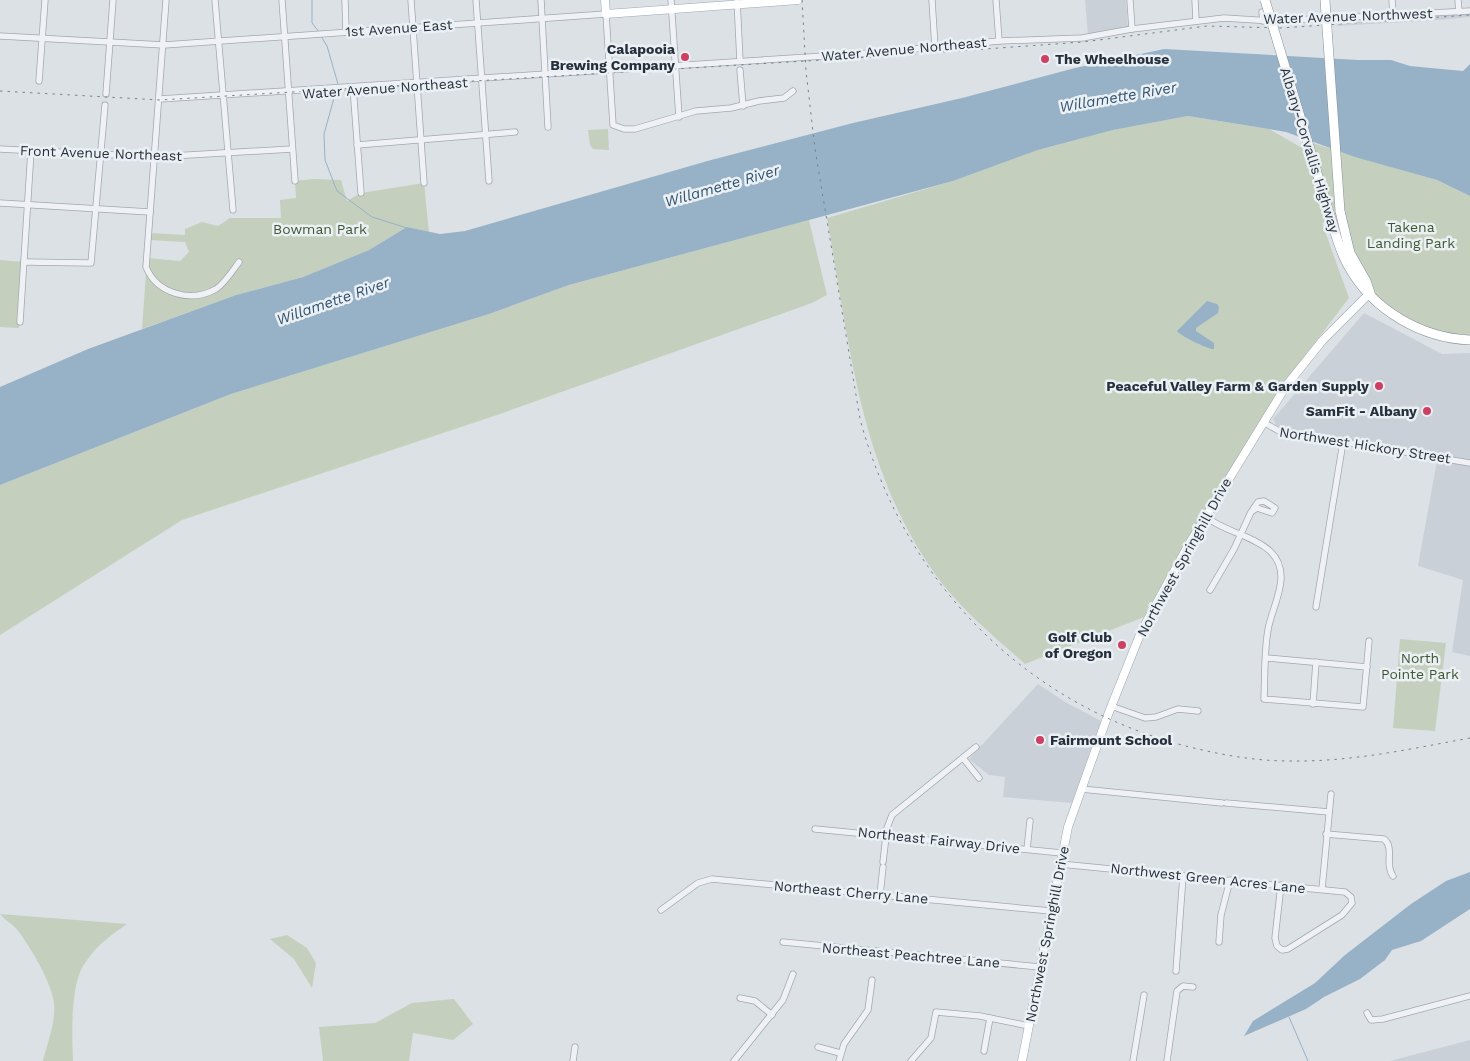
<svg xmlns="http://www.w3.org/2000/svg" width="1470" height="1061" viewBox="0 0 1470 1061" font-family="'Work Sans',sans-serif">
	<rect width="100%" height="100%" fill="#dce1e6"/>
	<g fill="#cad0d8">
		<polygon points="1085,0 1126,0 1128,28 1088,35"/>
		<polygon points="1470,14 1470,17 1438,20 1337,26 1337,23"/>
		<polygon points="1364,313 1442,354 1470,353 1470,656 1452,652 1463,580 1418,566 1438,455 1277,427 1273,419"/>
		<polygon points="1038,684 1065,702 1101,721 1072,803 1003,797 1005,777 989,775 969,759"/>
		<polygon points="1470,1040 1470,1061 1390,1061"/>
	</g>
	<g fill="#c4d0bd">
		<path d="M1188,116L1269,129L1302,148L1312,143L1437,180L1470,196V340L1448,338L1387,309L1366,281L1342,221L1322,223L1349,298L1310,349L1274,404L1149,615L1025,664C996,638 965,613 941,582C860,474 850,346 827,218L953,181L1038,150L1113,130Z"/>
		<polygon points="608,129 609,150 593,149 590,145 588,130"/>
		<polygon points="314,179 341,180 347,201 361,193 424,183 429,232 407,227 369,250 303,277 236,295 142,329 147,258 180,261 189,252 185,242 148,240 149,233 185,235 185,229 202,222 218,226 230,218 281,218 280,200 296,198 295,181"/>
		<polygon points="809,220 827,295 812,303 497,415 182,520 0,635 0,485 231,394 489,314 569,285"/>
		<polygon points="0,260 24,262 19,328 0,327"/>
		<polygon points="1400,639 1446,643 1435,731 1393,728"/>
		<path d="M0,914L127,924C111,935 96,946 85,963C70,983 72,1036 73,1061H43C47,1044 56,1022 54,1004C52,983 32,950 19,932C14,925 5,920 0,914Z"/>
		<polygon points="287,935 307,948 316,963 312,988 294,959 270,939"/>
		<polygon points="454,999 473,1024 453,1040 413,1033 409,1061 323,1061 319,1027 375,1023 412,1003"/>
	</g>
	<g fill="#97b2c7">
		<polygon points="1164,49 1358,60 1391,60 1410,66 1463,71 1470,64 1470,196 1437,180 1355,157 1286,132 1269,129 1188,116 1113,130 1038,150 953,181 569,285 489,314 231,394 0,485 0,387 88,349 236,295 303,277 369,250 407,227 440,234 465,231 711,160 853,123 962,98 1075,68"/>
		<path d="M1207,301L1217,304L1219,307L1218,313L1196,328V331L1214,343V349C1209,350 1179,335 1177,331Z"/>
		<polygon points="1470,872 1470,909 1421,941 1392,950 1385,960 1360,979 1324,997 1306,1009 1244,1036 1253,1021 1315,983 1345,955 1411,904 1446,881"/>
	</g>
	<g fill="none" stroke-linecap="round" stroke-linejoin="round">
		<g stroke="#97b2c7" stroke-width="1">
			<polyline points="312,0 312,23 319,32"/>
			<polyline points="321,36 327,46 338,84"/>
			<polyline points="334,98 324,134 325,160 337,191 372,217 407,228"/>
			<polyline points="1289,1017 1308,1061"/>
		</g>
		<defs>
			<g id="minor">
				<path d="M166,0L146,267C157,294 191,303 216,289C225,283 233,270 239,262"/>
				<polyline points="215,0 233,210"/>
				<polyline points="282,0 295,181"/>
				<polyline points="345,0 346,32"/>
				<polyline points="411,0 424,183"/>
				<polyline points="476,0 489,181"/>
				<polyline points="541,0 548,127"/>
				<polyline points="671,0 679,117"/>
				<polyline points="737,0 740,61"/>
				<polyline points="932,0 935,48"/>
				<polyline points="996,0 999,41"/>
				<polyline points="1130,0 1132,29"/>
				<polyline points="1195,0 1196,20"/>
				<polyline points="1392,0 1393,15"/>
				<polyline points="1458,0 1459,12"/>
				<polyline points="1262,12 1263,21"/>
				<polyline points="0,36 164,45 606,14 613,125 624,129 635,129 696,111 731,108 759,101 784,98 793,91"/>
				<polyline points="740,70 743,106"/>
				<polyline points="39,81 45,0"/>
				<polyline points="353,87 361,193"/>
				<polyline points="106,94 113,0"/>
				<polyline points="160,99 871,53 999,41 1082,38 1132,29 1224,18 1273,21 1470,11"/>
				<polyline points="357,145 515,132"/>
				<polyline points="0,149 155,157 292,149"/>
				<polyline points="0,203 150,212"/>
				<polyline points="24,262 91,263 105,105"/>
				<polyline points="20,322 31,151"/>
				<polyline points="1263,422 1279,431 1470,463"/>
				<path d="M1206,517C1225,532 1252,535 1270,551C1294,574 1272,605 1268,630C1264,652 1265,676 1264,699L1363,707L1369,641"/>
				<polyline points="1210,590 1234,549 1251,512 1257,508 1272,513 1275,508 1264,501 1258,502 1253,509"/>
				<polyline points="1316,607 1343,442"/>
				<polyline points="1266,658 1367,667"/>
				<polyline points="1313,704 1316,662"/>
				<polyline points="1111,706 1145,718 1156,717 1178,709 1198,711"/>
				<polyline points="963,758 979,778"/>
				<polyline points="1081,789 1222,803"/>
				<polyline points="1226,803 1329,812"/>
				<polyline points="815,829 1062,853"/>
				<path d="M1326,834L1384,839C1395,848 1384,864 1393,876"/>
				<polyline points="1027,849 1030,821"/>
				<polyline points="883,862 887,828 892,815 976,747"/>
				<polyline points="1060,864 1345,892 1351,897 1352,903 1342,915 1288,949 1282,950 1277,946 1275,938 1281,885"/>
				<polyline points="1322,889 1331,794"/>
				<polyline points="880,895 883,867"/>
				<polyline points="661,910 698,883 712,879 1051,911"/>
				<polyline points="783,942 1040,967"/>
				<polyline points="1219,942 1221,915 1230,880"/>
				<polyline points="1176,971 1183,876"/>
				<polyline points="740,998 755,1001 772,1015"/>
				<polyline points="1367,1013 1371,1020 1383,1019 1470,996"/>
				<polyline points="818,1047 840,1053"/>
				<polyline points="984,1051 990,1018"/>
				<polyline points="573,1061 575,1047"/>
				<polyline points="734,1061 783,1000 793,974"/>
				<polyline points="839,1061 844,1044 868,1010 872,980"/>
				<polyline points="911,1061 931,1038 936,1012 980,1016 1029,1026"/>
				<polyline points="1133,1061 1144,995"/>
				<polyline points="1167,1061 1177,991 1183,986 1193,987"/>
			</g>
			<g id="major">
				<polyline points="605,0 606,14 798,0"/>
				<polyline points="1022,1061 1068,827 1109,712 1141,632 1189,544 1286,386 1322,341 1370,293"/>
			</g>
			<g id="highway">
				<polyline points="1340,211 1350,253 1366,281 1370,293"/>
				<path d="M1329,213C1335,231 1339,251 1349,267C1373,310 1421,338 1470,340"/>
			</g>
		</defs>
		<use href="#minor" stroke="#a2a8b0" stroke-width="7"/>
		<use href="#major" stroke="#9ca7b2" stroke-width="9"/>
		<use href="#highway" stroke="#84909d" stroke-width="10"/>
		<use href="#minor" stroke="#eff1f5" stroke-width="5.5"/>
		<use href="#major" stroke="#fff" stroke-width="8"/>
		<use href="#highway" stroke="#fff" stroke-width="9"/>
		<g stroke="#768290" stroke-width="1" stroke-dasharray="2.5 5" stroke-linecap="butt">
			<path d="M802,0L806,71L815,149L860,419C905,585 1029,710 1198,749C1228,756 1258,761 1290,761C1351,762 1410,749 1470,738"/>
			<polyline points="0,91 160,100 872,57 1083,42 1207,26 1281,28 1470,15"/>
		</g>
		<defs>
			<g id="highway-bridge">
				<polyline points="1265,0 1329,213"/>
				<polyline points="1325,0 1340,211"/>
			</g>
		</defs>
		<use href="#highway-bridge" stroke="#84909d" stroke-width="10" stroke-linecap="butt"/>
		<use href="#highway-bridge" stroke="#fff" stroke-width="9"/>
	</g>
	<g fill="#cd4062" stroke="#ebf0f4" stroke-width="2">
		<circle cx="685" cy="57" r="5"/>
		<circle cx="1045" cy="59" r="5"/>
		<circle cx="1379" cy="386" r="5"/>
		<circle cx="1427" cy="411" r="5"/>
		<circle cx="1122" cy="645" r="5"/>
		<circle cx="1040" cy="740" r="5"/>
	</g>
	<g text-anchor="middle" stroke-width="5" stroke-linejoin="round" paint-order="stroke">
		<g font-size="14" fill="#26303c" stroke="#ebf0f4">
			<text transform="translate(1348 16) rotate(-2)" y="5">Water Avenue Northwest</text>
			<text transform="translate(399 28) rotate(-4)" y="5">1st Avenue East</text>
			<text transform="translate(904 49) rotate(-5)" y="5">Water Avenue Northeast</text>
			<text transform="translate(385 88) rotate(-4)" y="5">Water Avenue Northeast</text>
			<text transform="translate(1310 150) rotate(73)" y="5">Albany-Corvallis Highway</text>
			<text transform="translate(101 153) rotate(2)" y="5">Front Avenue Northeast</text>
			<text transform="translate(1365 445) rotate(9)" y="5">Northwest Hickory Street</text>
			<text transform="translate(1184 557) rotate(-61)" y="5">Northwest Springhill Drive</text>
			<text transform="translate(939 840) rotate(6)" y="5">Northeast Fairway Drive</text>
			<text transform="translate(1208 878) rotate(6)" y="5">Northwest Green Acres Lane</text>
			<text transform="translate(851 892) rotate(5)" y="5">Northeast Cherry Lane</text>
			<text transform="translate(1047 934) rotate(-79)" y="5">Northwest Springhill Drive</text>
			<text transform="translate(911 955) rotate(5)" y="5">Northeast Peachtree Lane</text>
		</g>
		<g font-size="14" font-weight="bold" fill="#26303c" stroke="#ebf0f4" text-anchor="end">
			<text x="675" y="54">Calapooia<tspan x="675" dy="16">Brewing Company</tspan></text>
			<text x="1055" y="64" text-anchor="start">The Wheelhouse</text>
			<text x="1369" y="391">Peaceful Valley Farm &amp; Garden Supply</text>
			<text x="1417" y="416">SamFit - Albany</text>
			<text x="1112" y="642">Golf Club<tspan x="1112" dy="16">of Oregon</tspan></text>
			<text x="1050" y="745" text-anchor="start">Fairmount School</text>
		</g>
		<g font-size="14" fill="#3e5833" stroke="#ebf0f4">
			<text x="1411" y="232">Takena<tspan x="1411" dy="16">Landing Park</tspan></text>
			<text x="320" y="234">Bowman Park</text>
			<text x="1420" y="663">North<tspan x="1420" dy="16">Pointe Park</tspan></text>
		</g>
		<g font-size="15" font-style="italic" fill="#315370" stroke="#ebf0f4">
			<text transform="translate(1118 97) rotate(-10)" y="5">Willamette River</text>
			<text transform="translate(722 186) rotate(-16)" y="5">Willamette River</text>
			<text transform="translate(333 301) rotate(-19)" y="5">Willamette River</text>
		</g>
	</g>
</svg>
